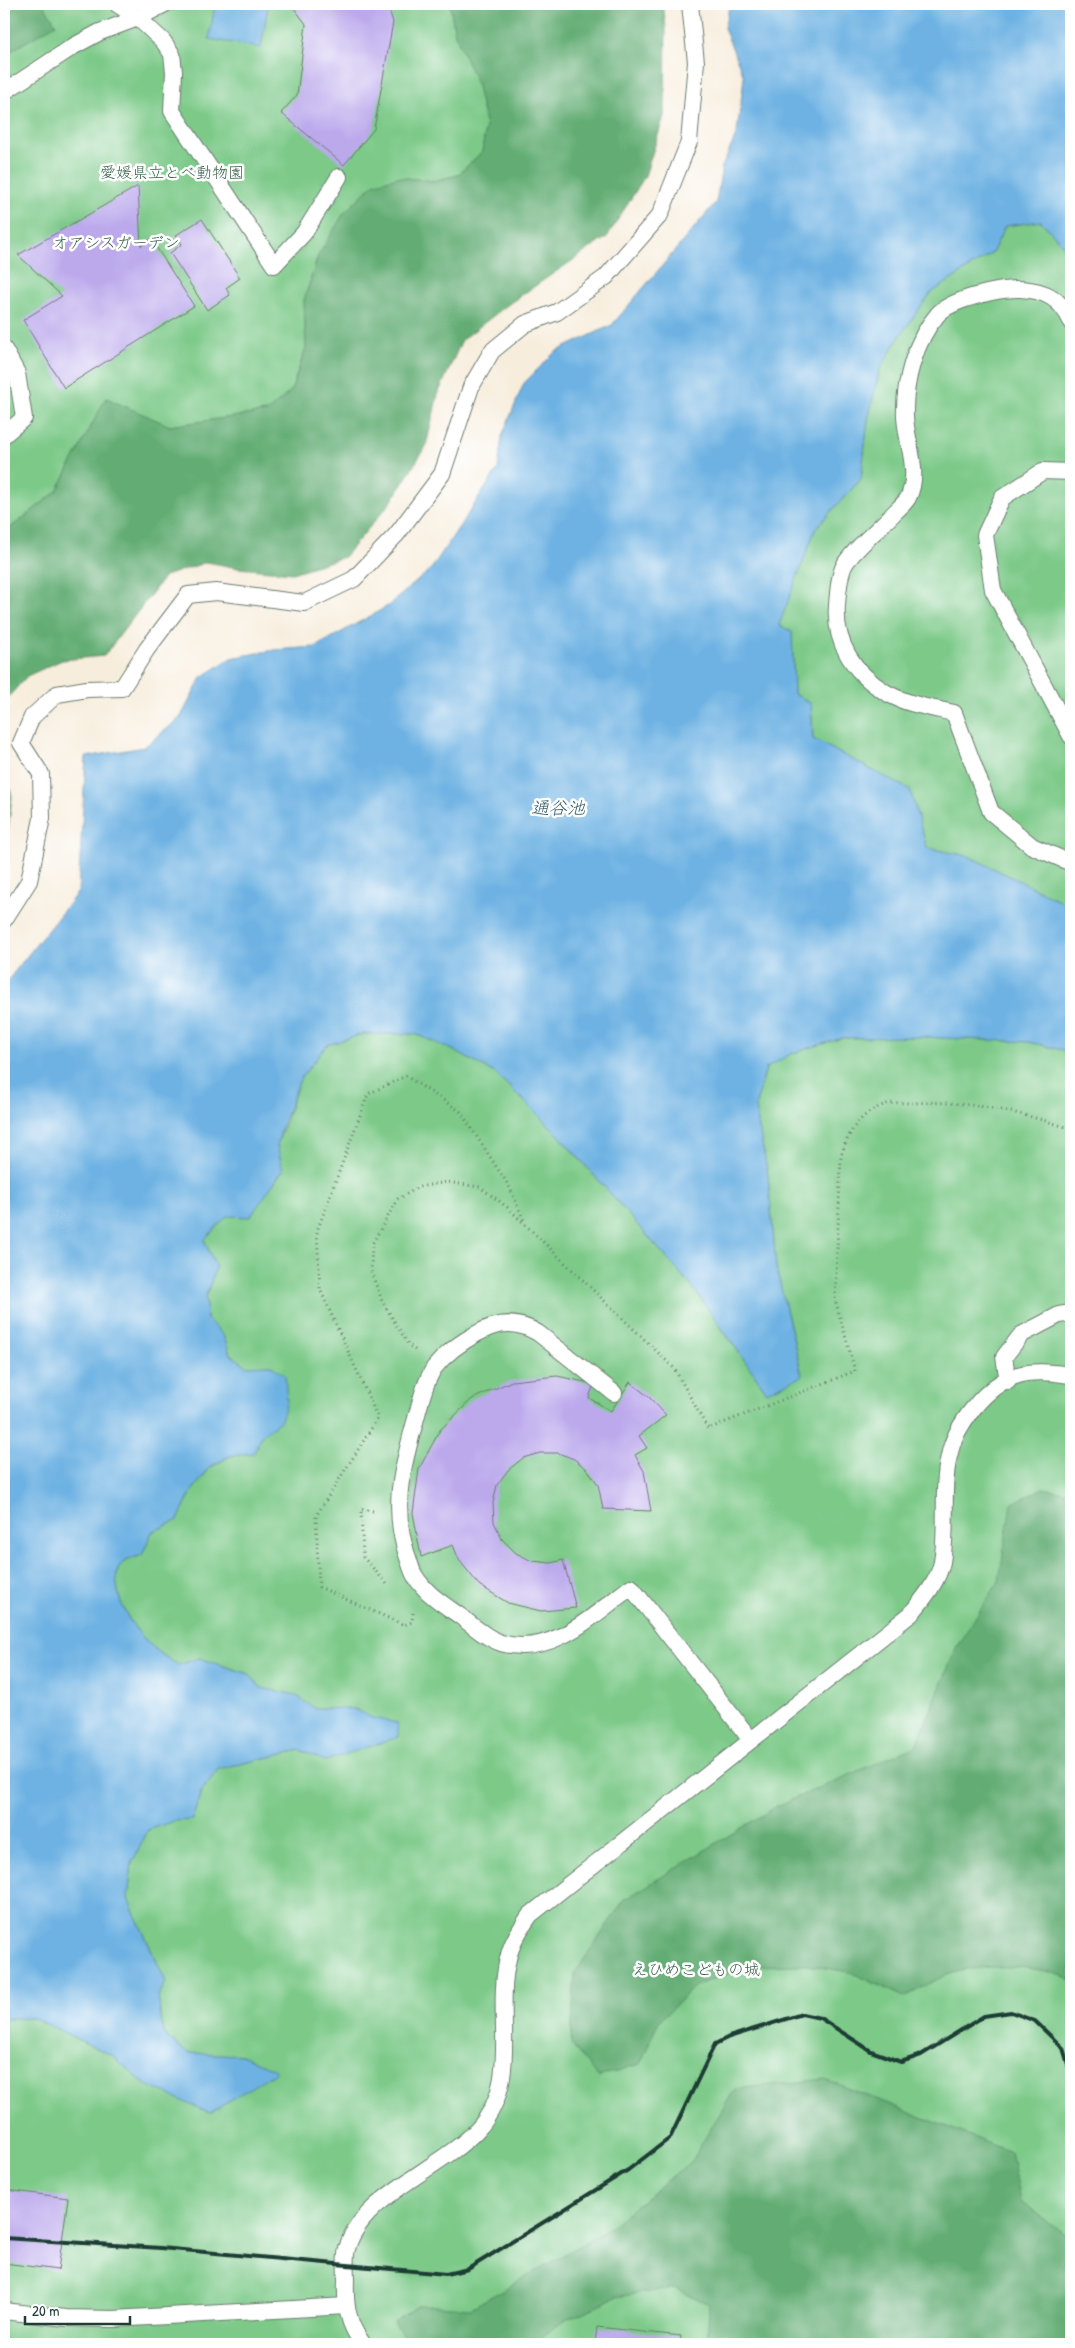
<svg xmlns="http://www.w3.org/2000/svg" width="1075" height="2348" viewBox="0 0 1075 2348" font-family="'Patrick Hand','Klee One',sans-serif">
	<rect width="100%" height="100%" fill="#fff"/>
	<filter id="ink" filterUnits="userSpaceOnUse"><feTurbulence type="fractalNoise" baseFrequency=".02" numOctaves="2"/><feDisplacementMap in="SourceGraphic" scale="10" xChannelSelector="R" yChannelSelector="G"/><feConvolveMatrix kernelMatrix="1 2 1 2 8 2 1 2 1" color-interpolation-filters="sRGB"/></filter>
	<filter id="wash" filterUnits="userSpaceOnUse"><feTurbulence type="fractalNoise" baseFrequency=".0096" numOctaves="4" result="noise"/><feDisplacementMap in="SourceGraphic" scale="20" xChannelSelector="R" yChannelSelector="G"/><feGaussianBlur stdDeviation="1.12" result="paint"/><feColorMatrix in="noise" values="0 0 0 0 0 0 0 0 0 0 0 0 0 0 0 0 0 1.4 0 .05"/><feComposite in="paint" operator="in"/></filter>
	<g filter="url(#wash)">
		<rect width="100%" height="100%" fill="#f7eddc"/>
		<g fill="#7bc988" stroke="#4d835e">
			<polygon points="4,4 450,4 455,34 476,82 486,126 482,152 458,175 433,181 397,177 318,256 304,300 306,348 291,391 267,412 170,426 106,399 57,491 4,533"/>
			<polygon points="1041,221 1071,254 1071,906 968,856 927,848 910,790 813,739 811,704 794,694 792,632 778,625 816,528 861,479 868,419 880,369 900,336 931,293 992,253 1005,226"/>
			<path d="M363,1034H415L447,1047L495,1073L555,1131L695,1290L767,1392L802,1375L776,1267L768,1175L755,1107L766,1068L793,1053L842,1038L923,1037L1029,1042L1071,1052V2344H4V2019L34,2018L113,2056L146,2085L276,2071L241,2055L187,2053L163,2034L158,1996L166,1982L128,1899L132,1863L148,1830L174,1821L192,1819L201,1792L218,1769L300,1750L325,1761L397,1723L372,1718L355,1709L314,1708L295,1695L261,1688L249,1674L199,1658L178,1665C149,1648 122,1621 117,1586C116,1578 116,1568 124,1562C128,1559 136,1557 142,1555L152,1532L178,1520L192,1491L210,1468L230,1456L253,1453L262,1435L281,1420L270,1365L247,1366L230,1354L223,1335L207,1319L205,1298L216,1267L204,1239L227,1216L283,1171L277,1145L300,1079L327,1045Z"/>
		</g>
		<g fill="#64ad74" stroke="#427554">
			<polygon points="4,4 43,4 56,24 4,55"/>
			<polygon points="450,4 663,4 666,27 665,113 645,176 607,237 510,303 462,340 438,394 426,446 391,502 344,557 292,573 238,568 207,562 165,576 104,656 62,660 27,676 4,702 4,533 57,491 106,398 170,426 267,412 291,391 306,348 304,301 318,256 344,213 373,184 397,177 433,181 458,175 482,152 486,126 476,82 455,34"/>
			<polygon points="4,763 12,797 4,863"/>
			<path d="M1043,1488L1071,1493V1980C1043,1964 984,1964 953,1973C936,1978 920,1990 904,1997L850,1972L807,1965L748,1966L695,1986L659,2021L640,2064L598,2077L571,2044L575,1973L624,1900L777,1806L916,1746L957,1646L999,1581L1011,1504Z"/>
			<polygon points="825,2079 1011,2152 1021,2201 1071,2239 1071,2344 707,2344 709,2304 674,2288 616,2297 558,2324 534,2344 415,2344 405,2339 394,2322 419,2305 471,2308 605,2231 691,2161 735,2089"/>
		</g>
		<g fill="#6eb2e3" stroke="#46788c">
			<polygon points="215,4 295,4 289,7 268,6 261,48 209,39"/>
			<path d="M730,4H1071V254L1041,221L1005,226L992,253L931,293L900,336L880,369L868,419L861,479L816,528L779,625L792,632L794,694L811,704L813,739L910,790L927,848L968,856L1071,906V1052L1029,1042L923,1037L842,1038L793,1053L766,1068L755,1107L768,1175L776,1267L802,1376L767,1392L695,1290L555,1131L495,1073L447,1047L415,1034H363L327,1045L300,1079L283,1123L277,1145L283,1170L250,1217L227,1216L204,1240L216,1267L205,1298L207,1319L223,1335L230,1354L247,1366L270,1365L285,1375L287,1401L281,1420L262,1435L254,1453L230,1456L210,1467L192,1491L178,1520L152,1532L142,1555C136,1557 128,1559 124,1562C116,1568 116,1578 117,1586C122,1621 149,1648 178,1665L199,1658L249,1674L261,1688L295,1695L314,1708L355,1709L372,1718L397,1723L399,1737L325,1761L300,1750L218,1769L201,1792L192,1820L174,1821L148,1830L132,1863L128,1899L166,1982L158,1996L163,2034L187,2053L241,2055L277,2071L210,2113L146,2085L113,2056L34,2018L4,2019V985L78,892L86,757L144,747L180,718L202,677L231,658L274,650L315,647L388,606L431,569L498,469L502,436L524,383L555,352L612,325L716,202L722,167L737,133L744,77L724,28Z"/>
		</g>
		<g id="blocks">
			<g fill="#bba9ec">
				<polygon points="307,4 387,4 393,22 374,129 344,165 281,113 297,95 306,24 294,8"/>
				<polygon points="138,186 141,246 151,239 194,306 64,388 23,320 62,296 18,255"/>
				<polygon points="202,219 240,278 226,288 230,295 207,310 170,253 182,244 176,235"/>
				<polygon points="557,1376 594,1384 589,1398 611,1411 630,1382 649,1397 666,1415 639,1436 647,1448 635,1455 644,1471 651,1511 603,1509 598,1484 588,1470 574,1459 558,1453 540,1453 523,1458 508,1470 497,1485 493,1503 494,1522 502,1539 516,1553 532,1561 551,1563 563,1560 576,1608 541,1611 508,1603 479,1585 459,1560 453,1545 421,1557 413,1513 419,1469 440,1430 472,1399 512,1381"/>
				<polygon points="4,2176 9,2177 7,2190 68,2198 58,2270 4,2263"/>
				<polygon points="597,2327 681,2336 680,2344 595,2344"/>
			</g>
		</g>
	</g>
	<g filter="url(#ink)">
		<use href="#blocks" fill-opacity="0" stroke="#6b7b6f" stroke-width="1"/>
		<g fill="none" stroke-linecap="round" stroke-linejoin="round">
			<defs>
				<g id="service">
					<polyline points="117,4 138,18"/>
					<polyline points="165,4 138,18 163,41 172,54 174,72 172,111 274,265 304,233 339,177"/>
					<polyline points="4,92 74,46 100,32 138,18"/>
					<path d="M1071,321C1061,299 1045,290 1020,289C1001,288 952,299 938,314C915,340 904,382 905,416C906,443 921,472 908,498C905,503 899,508 895,512C883,525 853,550 845,564C839,574 838,593 837,605C834,642 853,672 885,692C905,704 931,708 954,713L991,812L1032,846L1071,863"/>
					<polyline points="4,349 17,373 24,418 4,435"/>
					<polyline points="1071,472 1043,471 1002,498 985,535 993,590 1071,736"/>
					<polyline points="4,920 29,881 42,818 41,774 21,743 32,717 57,694 87,689 122,688 147,649 188,595 216,592 304,603 354,579 397,534 442,474 471,387 492,351 525,324 557,312 606,277 660,215 689,142 696,62 690,4"/>
					<polyline points="1008,1381 1004,1357 1021,1335 1059,1315 1071,1313"/>
					<path d="M614,1393L538,1333C518,1321 499,1321 478,1333C463,1341 445,1354 434,1368C424,1384 420,1404 415,1422C402,1469 391,1506 407,1555C410,1562 411,1570 415,1576C426,1594 443,1604 460,1616C472,1625 486,1638 501,1643C552,1658 594,1614 631,1587L751,1740"/>
					<polyline points="4,2311 66,2318 113,2319 347,2306"/>
					<path d="M363,2344C348,2325 345,2305 346,2281C346,2272 345,2263 346,2254C354,2199 443,2168 478,2129C522,2080 494,2016 508,1959C511,1943 521,1928 530,1915L911,1614C923,1599 938,1582 942,1562C948,1527 941,1491 949,1456C955,1425 987,1384 1018,1375C1035,1370 1054,1373 1071,1375"/>
				</g>
			</defs>
			<use href="#service" stroke="#6b7b6f" stroke-width="18"/>
			<g stroke="#6b7b6f" stroke-width="3" stroke-dasharray="1 4" stroke-linecap="butt">
				<path d="M415,1350L408,1344L382,1301L371,1271L372,1244L398,1199L419,1187L447,1182L480,1187L507,1207L674,1368L708,1429L855,1371L835,1299L841,1156C849,1131 858,1116 883,1105C890,1102 902,1103 910,1103C966,1100 1018,1111 1071,1129"/>
				<polyline points="373,1511 361,1509 363,1557 387,1584"/>
				<polyline points="413,1613 412,1622 404,1625 319,1587 316,1516 378,1418 320,1289 317,1231 368,1094 406,1076 460,1111 509,1186 524,1221"/>
			</g>
			<use href="#service" stroke="#fff" stroke-width="16"/>
			<polyline stroke="#1f3d34" stroke-width="4" points="4,2238 161,2248 446,2274 468,2269 628,2170 670,2138 715,2044 729,2037 802,2014 820,2018 871,2051 901,2062 921,2055 984,2016 1011,2012 1035,2021 1063,2048 1070,2071 1071,2129"/>
		</g>
	</g>
	<g text-anchor="middle" stroke-width="5" stroke-linejoin="round" paint-order="stroke">
		<g font-size="16" fill="#366049" stroke="#fff">
			<text x="172" y="178">愛媛県立とべ動物園</text>
			<text x="116" y="248">オアシスガーデン</text>
			<text x="696" y="1975">えひめこどもの城</text>
		</g>
		<g font-size="18" font-style="italic" fill="#376069" stroke="#fff">
			<text x="558" y="814">通谷池</text>
		</g>
	</g>
	<rect width="1075" height="2348" fill="none" stroke="#fff" stroke-width="20"/>
	<path d="M25 2316v8h105v-8" fill="none" stroke="#1f3d34" stroke-width="2.5"/>
	<text x="32" y="2316" font-size="15" fill="#1f3d34" stroke="#ffffff" stroke-width="4" paint-order="stroke">20 m</text>
</svg>
